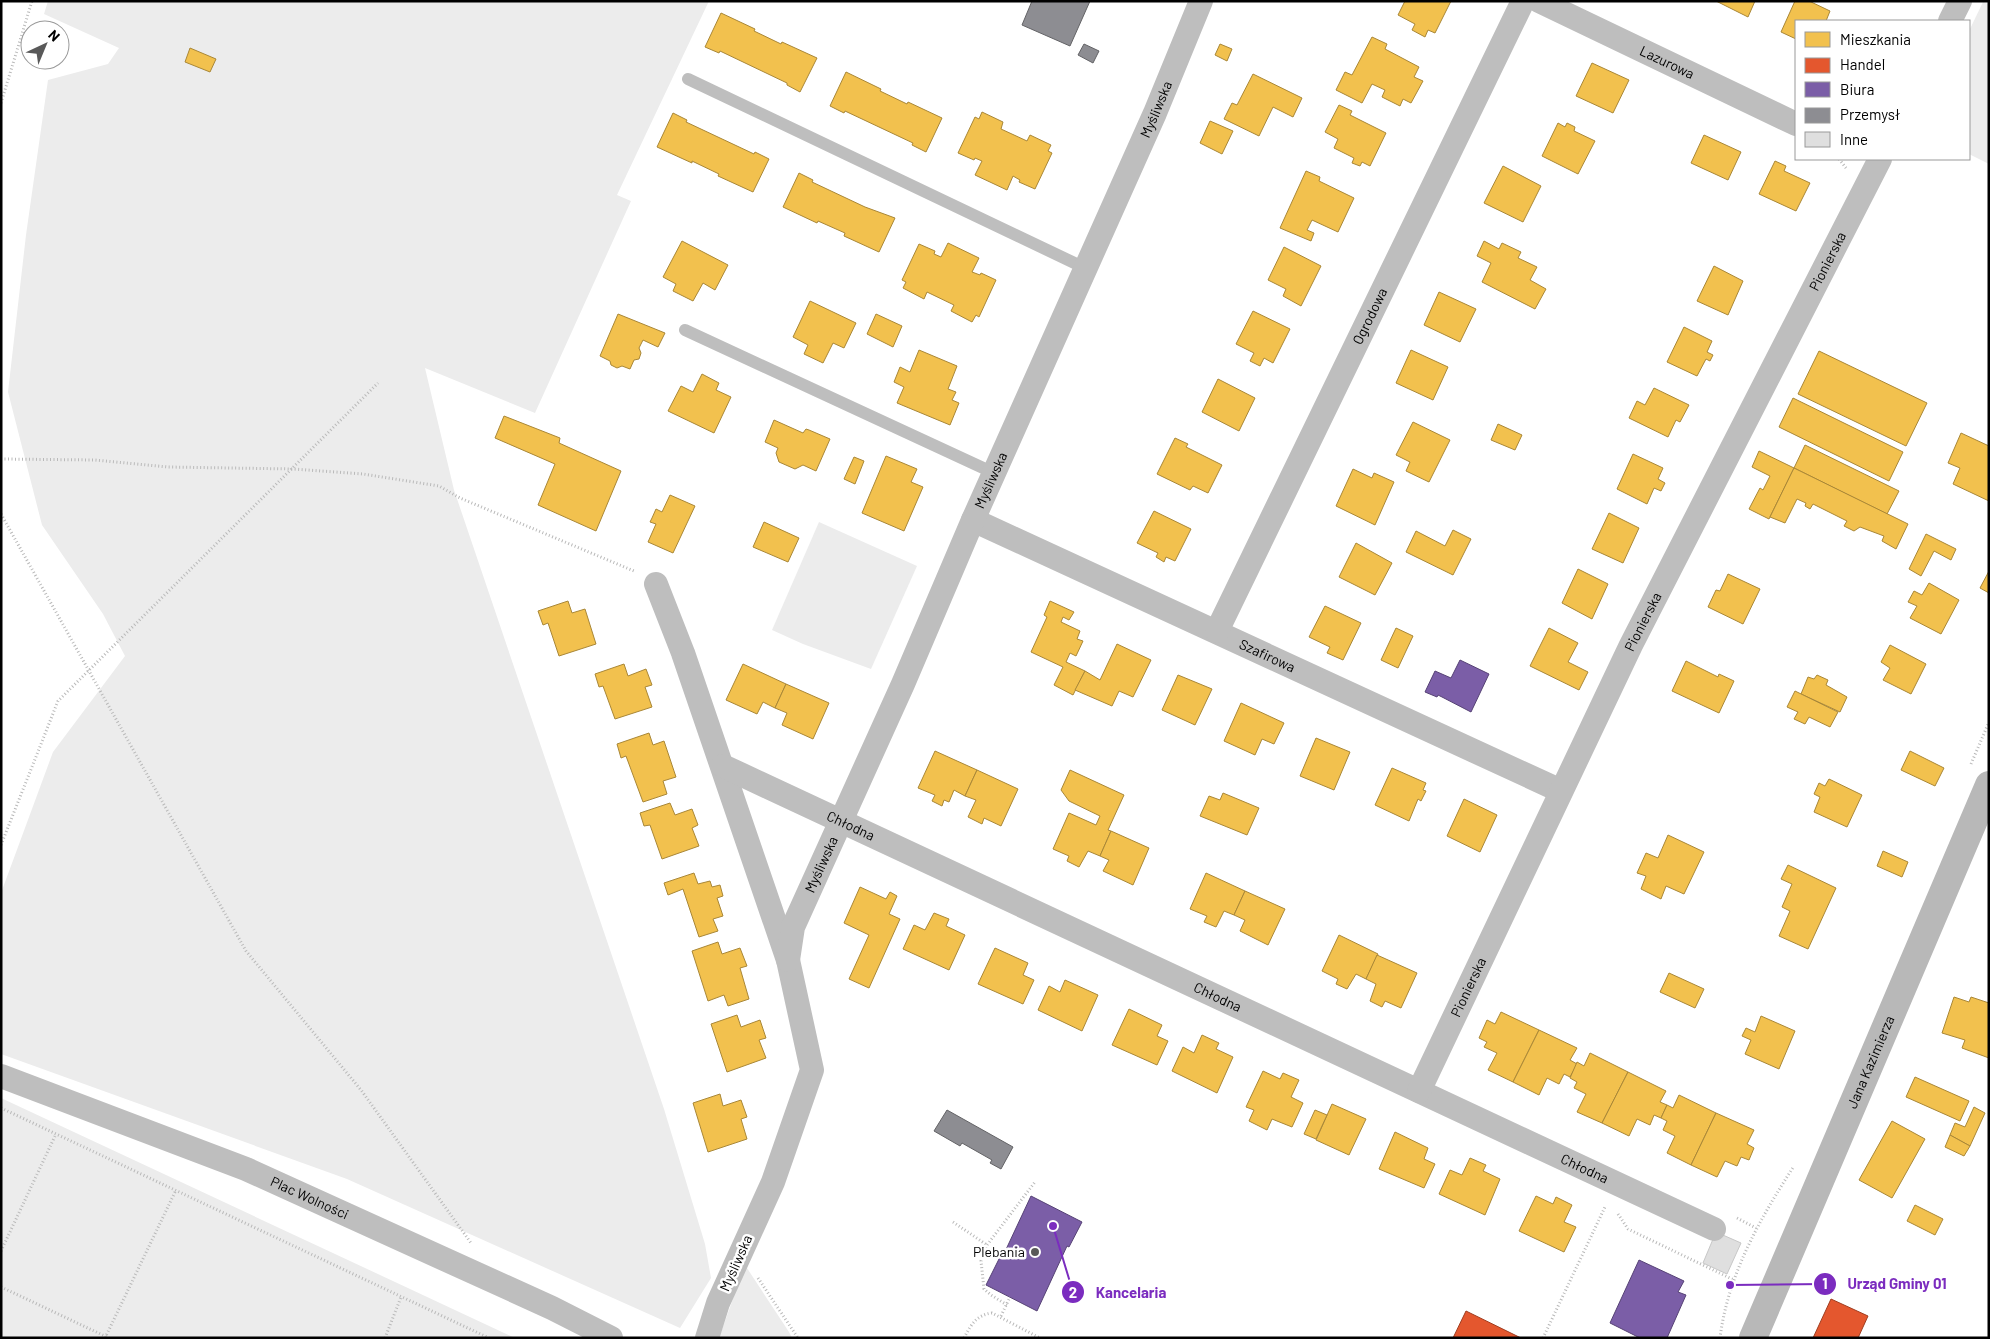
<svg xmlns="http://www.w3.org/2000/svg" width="1990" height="1339" viewBox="0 0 1990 1339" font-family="Barlow,sans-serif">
	<rect width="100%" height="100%" fill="#fff"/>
	<g fill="#ececec">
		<polygon points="48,1 709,1 617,195 631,201 535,413 425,368 454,490 664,1109 705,1244 711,1278 680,1328 347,1179 1,1054 1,893 53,752 125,656 103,614 42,525 8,392 26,235 48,80 108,64 119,48 44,14"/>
		<polygon points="1983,2 1989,4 1989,164 1969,154 1969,31"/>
		<polygon points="819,522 917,566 871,669 803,644 772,630"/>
		<polygon points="1,1098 515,1338 1,1338"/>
		<polygon points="745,1265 789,1332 792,1338 719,1338"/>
	</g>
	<g fill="#f2c14e" stroke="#a98737">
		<polygon points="1405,1 1451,1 1435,33 1428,30 1425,37 1412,30 1415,24 1398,15"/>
		<polygon points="1716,1 1755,1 1748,17"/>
		<polygon points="1795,1 1809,1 1830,11 1826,21 1796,21 1796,39 1781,32"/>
		<polygon points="721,13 755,29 754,31 781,44 782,42 817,58 800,92 787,85 787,83 720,51 719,53 705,47"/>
		<polygon points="1372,37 1387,44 1385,49 1419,67 1414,77 1423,81 1411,103 1403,99 1400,106 1382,97 1385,90 1372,84 1362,103 1336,90 1345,72 1352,75"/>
		<polygon points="1220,44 1232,49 1227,61 1215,55"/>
		<polygon points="190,48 216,59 210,72 185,62"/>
		<polygon points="1592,63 1629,80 1613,113 1576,96"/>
		<polygon points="846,72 881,89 880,91 907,104 908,102 942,118 926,152 912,145 913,143 845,111 844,113 830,106"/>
		<polygon points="1253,74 1302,98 1293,117 1273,107 1259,136 1224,119 1232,103 1237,105"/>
		<polygon points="1339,105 1352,111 1350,115 1386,133 1370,166 1362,162 1360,166 1352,163 1354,158 1334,148 1338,139 1325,132"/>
		<polygon points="982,112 1003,122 1001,129 1027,141 1030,135 1051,145 1048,151 1052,153 1035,189 1019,182 1020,180 1013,176 1007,190 975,175 982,161 975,158 974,160 958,153 975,117 979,119"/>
		<polygon points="673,113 687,120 686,122 754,154 755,152 769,159 753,192 718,176 719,174 692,161 692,163 657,147"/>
		<polygon points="1210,121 1233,131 1222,154 1200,143"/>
		<polygon points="1558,123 1565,127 1567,123 1575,127 1574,131 1595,141 1578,174 1542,156"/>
		<polygon points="1704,135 1741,152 1728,180 1691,163"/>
		<polygon points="1775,161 1786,166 1784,171 1810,183 1796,211 1759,194"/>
		<polygon points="1503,166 1541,186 1523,222 1484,203"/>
		<polygon points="1306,171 1320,177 1319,181 1354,198 1338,232 1312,220 1307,230 1314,233 1311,241 1280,228"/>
		<polygon points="799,173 813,180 812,182 865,207 895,218 879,252 844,236 845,233 818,221 817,223 783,207"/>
		<polygon points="682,241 728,265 715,290 703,283 693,301 673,291 676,284 663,277"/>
		<polygon points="1484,241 1499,249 1502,243 1521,252 1518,258 1537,267 1530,280 1546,289 1535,309 1482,282 1491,263 1477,256"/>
		<polygon points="948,243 979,258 972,272 980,275 981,273 996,280 979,317 976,315 972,322 951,311 954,305 927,292 924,299 903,288 906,282 902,280 919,244 935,251 934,254 941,257"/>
		<polygon points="1284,247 1321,266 1301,306 1283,296 1286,289 1268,280"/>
		<polygon points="1714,266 1743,281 1728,315 1697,301"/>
		<polygon points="1439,292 1476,309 1460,342 1424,325"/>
		<polygon points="810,301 856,323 844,348 833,343 823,363 804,354 808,345 793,337"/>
		<polygon points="1253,311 1290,329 1273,363 1264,358 1260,366 1250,361 1254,353 1236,344"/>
		<polygon points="618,314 665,333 658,347 643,340 639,348 641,353 639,359 634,360 630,369 622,366 617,368 611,365 610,361 600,356"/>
		<polygon points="876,314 902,326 893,347 867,334"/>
		<polygon points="1684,327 1712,341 1707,352 1713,355 1710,361 1706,359 1697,376 1667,362"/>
		<polygon points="919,350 957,366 948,389 956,392 952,400 959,403 950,425 897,403 904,387 894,382 900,367 910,372"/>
		<polygon points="1411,350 1448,367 1433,400 1396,383"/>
		<polygon points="1819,351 1927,403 1906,446 1798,394"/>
		<polygon points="702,374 719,383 716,390 731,397 714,433 668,411 681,386 693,392"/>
		<polygon points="1218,379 1255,398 1239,431 1202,412"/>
		<polygon points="1654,388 1689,405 1680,422 1676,420 1668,437 1629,418 1637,401 1645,405"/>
		<polygon points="1793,398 1903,452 1889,481 1779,427"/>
		<polygon points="504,416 560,438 559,443 621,471 596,531 538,505 555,464 495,438"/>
		<polygon points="774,420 803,433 806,429 809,430 830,439 816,471 803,465 795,469 779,462 776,453 778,448 765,442"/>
		<polygon points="1413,422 1450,440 1429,482 1406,471 1410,462 1396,455"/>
		<polygon points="1498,424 1522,435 1515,450 1491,440"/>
		<polygon points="1961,433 1989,446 1989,501 1953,484 1960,468 1948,463"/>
		<polygon points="1175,438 1188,444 1186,447 1222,465 1208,493 1193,486 1190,490 1157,474"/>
		<polygon points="1805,445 1899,491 1887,514 1794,468"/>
		<polygon points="1759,451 1794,468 1769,519 1749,509 1760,488 1763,490 1770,476 1752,467"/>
		<polygon points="1633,454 1663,468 1658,479 1665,483 1661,491 1654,488 1647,504 1617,489"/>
		<polygon points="886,456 917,469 911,482 923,487 904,531 862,513"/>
		<polygon points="854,457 864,461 855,484 844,479"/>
		<polygon points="1794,468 1908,524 1896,549 1882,541 1884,536 1860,527 1854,531 1844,526 1847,521 1813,504 1810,509 1805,506 1806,503 1797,499 1785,523 1770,517"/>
		<polygon points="1353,469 1372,478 1374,473 1394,482 1375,525 1336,506"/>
		<polygon points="670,495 695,506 673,553 648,542 656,524 650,522 652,518 656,509 662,512"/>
		<polygon points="1154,511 1191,529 1175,561 1166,557 1164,562 1156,557 1158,553 1137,543"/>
		<polygon points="1609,513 1639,528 1623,563 1592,549"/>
		<polygon points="764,522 799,538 788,562 753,547"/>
		<polygon points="1453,530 1471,539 1453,575 1406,552 1416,531 1445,546"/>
		<polygon points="1926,534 1956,549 1951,560 1934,551 1921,576 1909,569"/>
		<polygon points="1356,543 1392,563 1375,595 1339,577"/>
		<polygon points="1578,569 1608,584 1592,619 1562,603"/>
		<polygon points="1989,571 1989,593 1980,588"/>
		<polygon points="1728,574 1760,589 1743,624 1708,607 1716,590 1720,591"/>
		<polygon points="1929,583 1959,600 1941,634 1910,618 1917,606 1908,602 1914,591 1922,595"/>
		<polygon points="568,601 572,613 585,609 596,644 559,656 548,623 543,625 538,611"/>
		<polygon points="1050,601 1074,612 1069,620 1063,617 1061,622 1080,631 1077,639 1083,641 1076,656 1070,653 1066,662 1085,671 1073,695 1054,685 1063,667 1031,652 1047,617 1044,615"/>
		<polygon points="1325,606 1361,623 1343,660 1327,653 1330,647 1309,637"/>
		<polygon points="1396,628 1413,636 1398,668 1381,660"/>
		<polygon points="1549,628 1578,643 1568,662 1588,672 1579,690 1530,666"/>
		<polygon points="1117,644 1151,660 1133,697 1119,691 1112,706 1075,690 1085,671 1100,680"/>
		<polygon points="1890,645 1926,664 1911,694 1883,680 1890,668 1881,662"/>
		<polygon points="1686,661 1718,677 1719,674 1734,681 1719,713 1672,691"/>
		<polygon points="624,664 628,676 646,669 652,685 645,687 652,707 615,719 603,686 599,687 595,674"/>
		<polygon points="743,664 786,684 775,708 763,702 757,714 726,700"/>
		<polygon points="1178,675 1212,689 1195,725 1162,710"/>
		<polygon points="1817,675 1828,680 1826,685 1847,697 1840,712 1801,694 1808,677 1814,679"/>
		<polygon points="786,684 829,703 813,739 782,725 787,713 775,708"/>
		<polygon points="1795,691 1838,712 1830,727 1809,717 1805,724 1794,719 1798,712 1787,707"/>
		<polygon points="1241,703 1284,723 1274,744 1262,739 1255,755 1224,741"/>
		<polygon points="649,733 653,745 664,741 676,777 663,781 667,794 643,802 626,756 621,758 617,744"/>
		<polygon points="1316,738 1350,752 1334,790 1300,776"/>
		<polygon points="935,751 977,770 965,796 954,790 949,802 944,800 942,806 932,801 935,795 918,788"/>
		<polygon points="1910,751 1944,768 1935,786 1901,770"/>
		<polygon points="1392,768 1426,783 1423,790 1426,791 1421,801 1418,799 1409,821 1375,805"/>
		<polygon points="977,770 1018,789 1001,826 984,818 982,824 968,817 976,800 965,796"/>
		<polygon points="1070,770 1124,795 1108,830 1111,831 1100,856 1088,851 1079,867 1067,861 1069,856 1053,849 1069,813 1096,825 1100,816 1069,801 1061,790"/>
		<polygon points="1829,779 1862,795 1847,827 1814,812 1820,797 1814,794 1819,783 1825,786"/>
		<polygon points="1223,793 1259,808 1247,835 1200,816 1209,796 1220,800"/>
		<polygon points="1464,799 1497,815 1480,852 1447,836"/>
		<polygon points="670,803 675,815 692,809 698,825 692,828 699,846 662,859 650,825 644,826 640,813"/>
		<polygon points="1111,831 1149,848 1133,885 1103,871 1109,860 1100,856"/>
		<polygon points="1668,835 1704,852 1684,894 1666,886 1661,899 1641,889 1646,876 1637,873 1646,853 1658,858"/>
		<polygon points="1883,851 1908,862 1902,877 1877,866"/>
		<polygon points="1788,865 1836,888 1808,949 1779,936 1790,911 1782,907 1792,884 1781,879"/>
		<polygon points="694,873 698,884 710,881 712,887 720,885 723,896 717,898 723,916 713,919 718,931 699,937 683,889 668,895 664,883"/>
		<polygon points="1206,873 1245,891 1234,915 1224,911 1216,927 1204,922 1207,916 1190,909"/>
		<polygon points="860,887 886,899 890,892 897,896 889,914 900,919 869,988 849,979 869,935 844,923"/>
		<polygon points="1245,891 1285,909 1268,945 1240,931 1245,920 1234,915"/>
		<polygon points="934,913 949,919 946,926 965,935 949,970 903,949 914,925 925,930"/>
		<polygon points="1339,935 1378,954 1366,979 1356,974 1347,989 1336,984 1338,979 1322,971"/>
		<polygon points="718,942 722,954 740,948 747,966 740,968 749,999 728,1006 724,995 708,1001 692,951"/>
		<polygon points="995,948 1028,963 1023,975 1034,980 1023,1004 978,984"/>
		<polygon points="1377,955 1417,973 1401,1008 1385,1001 1382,1007 1370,1001 1376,984 1366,979"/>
		<polygon points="1669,973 1704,989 1695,1008 1660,992"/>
		<polygon points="1065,980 1098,995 1082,1031 1038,1010 1049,986 1060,992"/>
		<polygon points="1954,997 1969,1002 1971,997 1989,1003 1989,1058 1962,1048 1965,1040 1942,1033"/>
		<polygon points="1129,1009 1162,1025 1157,1036 1168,1041 1157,1065 1112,1045"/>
		<polygon points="1501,1012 1539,1030 1513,1082 1488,1070 1497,1053 1484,1047 1487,1042 1479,1038 1487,1020 1495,1024"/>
		<polygon points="737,1015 741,1027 760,1020 766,1038 759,1040 766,1058 727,1072 711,1024"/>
		<polygon points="1761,1016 1795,1031 1779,1069 1745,1054 1751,1040 1742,1036 1746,1028 1755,1032"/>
		<polygon points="1539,1030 1577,1048 1570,1060 1577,1064 1570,1077 1564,1074 1559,1084 1547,1078 1539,1095 1513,1082"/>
		<polygon points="1202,1035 1219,1043 1216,1049 1233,1057 1217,1093 1172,1071 1183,1047 1194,1053"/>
		<polygon points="1590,1053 1628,1072 1602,1123 1577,1112 1586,1094 1574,1088 1577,1082 1570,1078 1577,1062 1584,1066"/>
		<polygon points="1263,1071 1280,1079 1283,1073 1299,1080 1291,1097 1303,1103 1292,1127 1272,1119 1267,1130 1249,1121 1254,1110 1246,1107"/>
		<polygon points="1628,1072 1666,1091 1660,1102 1667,1105 1661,1118 1654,1115 1650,1125 1637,1119 1629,1136 1602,1123"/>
		<polygon points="1915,1077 1969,1101 1960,1121 1906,1097"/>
		<polygon points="720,1094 723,1106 741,1100 747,1117 741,1119 747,1139 708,1152 693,1103"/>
		<polygon points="1679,1095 1716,1113 1691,1165 1667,1153 1675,1136 1663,1130 1667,1121 1661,1118 1667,1105 1673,1108"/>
		<polygon points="1332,1104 1366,1119 1349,1155 1316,1140"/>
		<polygon points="1974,1107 1985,1113 1970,1146 1950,1135 1955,1123 1965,1127"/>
		<polygon points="1315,1110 1327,1115 1316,1139 1304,1134"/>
		<polygon points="1716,1113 1754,1130 1747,1144 1754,1148 1749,1160 1741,1157 1737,1166 1725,1161 1717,1177 1691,1165"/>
		<polygon points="1892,1121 1925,1139 1892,1198 1859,1180"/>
		<polygon points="1395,1132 1428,1148 1424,1159 1435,1164 1424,1188 1379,1169"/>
		<polygon points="1950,1135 1970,1146 1964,1156 1945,1147"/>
		<polygon points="1470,1158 1486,1165 1483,1171 1500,1179 1485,1215 1439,1194 1450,1170 1462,1175"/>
		<polygon points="1536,1196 1553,1204 1556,1197 1572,1205 1564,1222 1576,1227 1564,1252 1519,1231"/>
		<polygon points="1915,1205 1943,1219 1935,1235 1907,1221"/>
	</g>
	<g fill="#e4572e" stroke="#a03d20">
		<polygon points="1831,1299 1868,1316 1858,1338 1813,1338"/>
		<polygon points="1466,1311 1521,1338 1453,1338"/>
	</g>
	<g fill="#7b5ea7" stroke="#564275">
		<polygon points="1460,660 1489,674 1471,712 1442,697 1438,695 1437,697 1425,692 1435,671 1451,678"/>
		<polygon points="1031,1196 1082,1222 1069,1247 1067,1246 1037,1311 986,1285 1000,1257 1002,1258"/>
		<polygon points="1639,1260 1684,1281 1678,1292 1686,1295 1667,1338 1640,1338 1610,1323"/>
	</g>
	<g fill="#8d8d92" stroke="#636366">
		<polygon points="1032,1 1090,1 1070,46 1022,25"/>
		<polygon points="1084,44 1099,51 1093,63 1078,55"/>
		<polygon points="947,1110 1013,1147 1001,1169 990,1163 992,1160 962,1143 960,1146 934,1131"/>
	</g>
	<polygon fill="#dfdfdf" stroke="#c7c7c7" points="1716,1232 1741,1243 1727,1274 1703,1263"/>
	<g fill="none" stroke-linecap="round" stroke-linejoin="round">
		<g stroke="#b9b9b9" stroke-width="3" stroke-dasharray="1 2.5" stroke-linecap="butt">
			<polyline points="1,103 32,1"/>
			<polyline points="1839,159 1846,168"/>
			<polyline points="1,459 95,460 168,467 293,469 363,474 439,486 460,498 634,571"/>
			<polyline points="1,514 246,951 361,1090 471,1243"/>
			<polyline points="1971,764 1989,722"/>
			<polyline points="1,845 58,701 378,383"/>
			<polyline points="1,1108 489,1338"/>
			<polyline points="1618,1214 1628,1229 1734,1280"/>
			<polyline points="1737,1218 1756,1228"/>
			<polyline points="953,1222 987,1245"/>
			<polyline points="1,1251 56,1134"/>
			<polyline points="758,1278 798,1338"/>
			<polyline points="1,1287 109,1338"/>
			<polyline points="1007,1305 991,1295 984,1289 981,1261 987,1245 1035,1182"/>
			<polyline points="1001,1316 1010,1297"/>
			<polyline points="105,1338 176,1190"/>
			<polyline points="385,1338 401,1297"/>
			<path d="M964,1338C971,1325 976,1315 992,1313L1040,1338"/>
			<polyline points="1543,1338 1605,1207"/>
			<path d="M1720,1338C1728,1274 1760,1219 1794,1166"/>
		</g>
		<g stroke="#bebebe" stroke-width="12">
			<polyline points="688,79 1085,268"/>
			<polyline points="685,330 994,473"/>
		</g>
		<g stroke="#bebebe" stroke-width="24">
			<path id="s1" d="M1539,1L1796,124"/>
			<polyline points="1950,21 1960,1"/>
			<path id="s2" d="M973,520L1561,791"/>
			<polyline points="656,584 683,653 788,960 812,1070 773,1182 718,1303 707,1338"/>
			<path id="s3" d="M1217,631L1523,1"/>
			<path id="s4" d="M723,766L1714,1229"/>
			<path id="s5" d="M788,960L793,927L903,684L973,520L1155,113L1201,1"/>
			<path id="s6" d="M1,1076L246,1169L552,1308L611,1338"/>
			<path id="s7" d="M1419,1091L1631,645L1880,159"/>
		</g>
		<path stroke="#b8b8b8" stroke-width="28" id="s8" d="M1753,1338L1989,785"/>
	</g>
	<circle fill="#595959" stroke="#fff" stroke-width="2" cx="1035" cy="1252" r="5"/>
	<g text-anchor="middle" stroke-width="5" stroke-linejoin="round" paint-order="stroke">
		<g font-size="14" fill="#000" stroke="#fff">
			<text dy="5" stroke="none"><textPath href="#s1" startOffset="142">Lazurowa</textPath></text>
			<text dy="5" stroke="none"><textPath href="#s5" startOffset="928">Myśliwska</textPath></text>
			<text dy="5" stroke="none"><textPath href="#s7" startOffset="925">Pionierska</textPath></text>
			<text dy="5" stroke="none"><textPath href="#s3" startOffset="350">Ogrodowa</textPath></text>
			<text dy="5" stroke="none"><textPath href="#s5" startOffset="522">Myśliwska</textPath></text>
			<text dy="5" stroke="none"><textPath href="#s7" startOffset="520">Pionierska</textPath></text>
			<text dy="5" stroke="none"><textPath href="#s2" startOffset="324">Szafirowa</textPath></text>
			<text dy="5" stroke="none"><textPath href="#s4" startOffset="141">Chłodna</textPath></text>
			<text dy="5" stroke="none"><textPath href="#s5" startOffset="102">Myśliwska</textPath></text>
			<text dy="5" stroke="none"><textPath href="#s7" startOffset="115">Pionierska</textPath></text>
			<text dy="5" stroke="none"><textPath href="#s4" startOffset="546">Chłodna</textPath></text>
			<text dy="5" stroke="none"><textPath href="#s8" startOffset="300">Jana Kazimierza</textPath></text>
			<text dy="5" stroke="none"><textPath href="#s4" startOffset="951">Chłodna</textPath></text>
			<text dy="5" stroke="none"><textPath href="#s6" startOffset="332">Plac Wolności</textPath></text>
			<text transform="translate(736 1263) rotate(-66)" y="5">Myśliwska</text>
		</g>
		<g font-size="14" fill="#000" stroke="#fff" text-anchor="end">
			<text x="1025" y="1257">Plebania</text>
		</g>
	</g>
	<path fill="none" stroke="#7b2cbf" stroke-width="2" d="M1730 1285L1825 1284M1053 1226L1073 1292"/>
	<g fill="#7b2cbf" stroke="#fff" stroke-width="2">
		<circle cx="1730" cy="1285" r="5"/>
		<circle cx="1053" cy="1226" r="5"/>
		<circle cx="1825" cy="1284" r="12"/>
		<circle cx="1073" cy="1292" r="12"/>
	</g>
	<g font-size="15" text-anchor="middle" font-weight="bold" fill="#fff">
		<text x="1825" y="1289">1</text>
		<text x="1073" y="1298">2</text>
	</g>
	<g font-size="15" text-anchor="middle" font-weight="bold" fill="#7b2cbf" stroke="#fff" stroke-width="5" stroke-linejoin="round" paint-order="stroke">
		<text x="1897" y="1289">Urząd Gminy 01</text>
		<text x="1131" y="1298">Kancelaria</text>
	</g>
	<rect width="1990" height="1339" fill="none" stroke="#000000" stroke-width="5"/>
	<rect x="1795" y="20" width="175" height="140" fill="#ffffff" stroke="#999999"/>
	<rect x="1805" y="32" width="25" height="15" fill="#f2c14e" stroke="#999999"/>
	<text x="1840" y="45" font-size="15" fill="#000000">Mieszkania</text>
	<rect x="1805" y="58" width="25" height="15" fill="#e4572e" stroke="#999999"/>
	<text x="1840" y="70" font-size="15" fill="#000000">Handel</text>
	<rect x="1805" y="82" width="25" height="15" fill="#7b5ea7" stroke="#999999"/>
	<text x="1840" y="95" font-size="15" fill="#000000">Biura</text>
	<rect x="1805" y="108" width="25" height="15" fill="#8d8d92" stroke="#999999"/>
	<text x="1840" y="120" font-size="15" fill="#000000">Przemysł</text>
	<rect x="1805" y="132" width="25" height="15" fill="#dfdfdf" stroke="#999999"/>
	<text x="1840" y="145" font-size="15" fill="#000000">Inne</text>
	<g transform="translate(45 45) rotate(44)"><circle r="24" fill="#ffffff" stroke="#999999"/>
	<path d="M0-4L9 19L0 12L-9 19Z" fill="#595959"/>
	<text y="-8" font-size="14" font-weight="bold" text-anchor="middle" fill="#000000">N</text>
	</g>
</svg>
